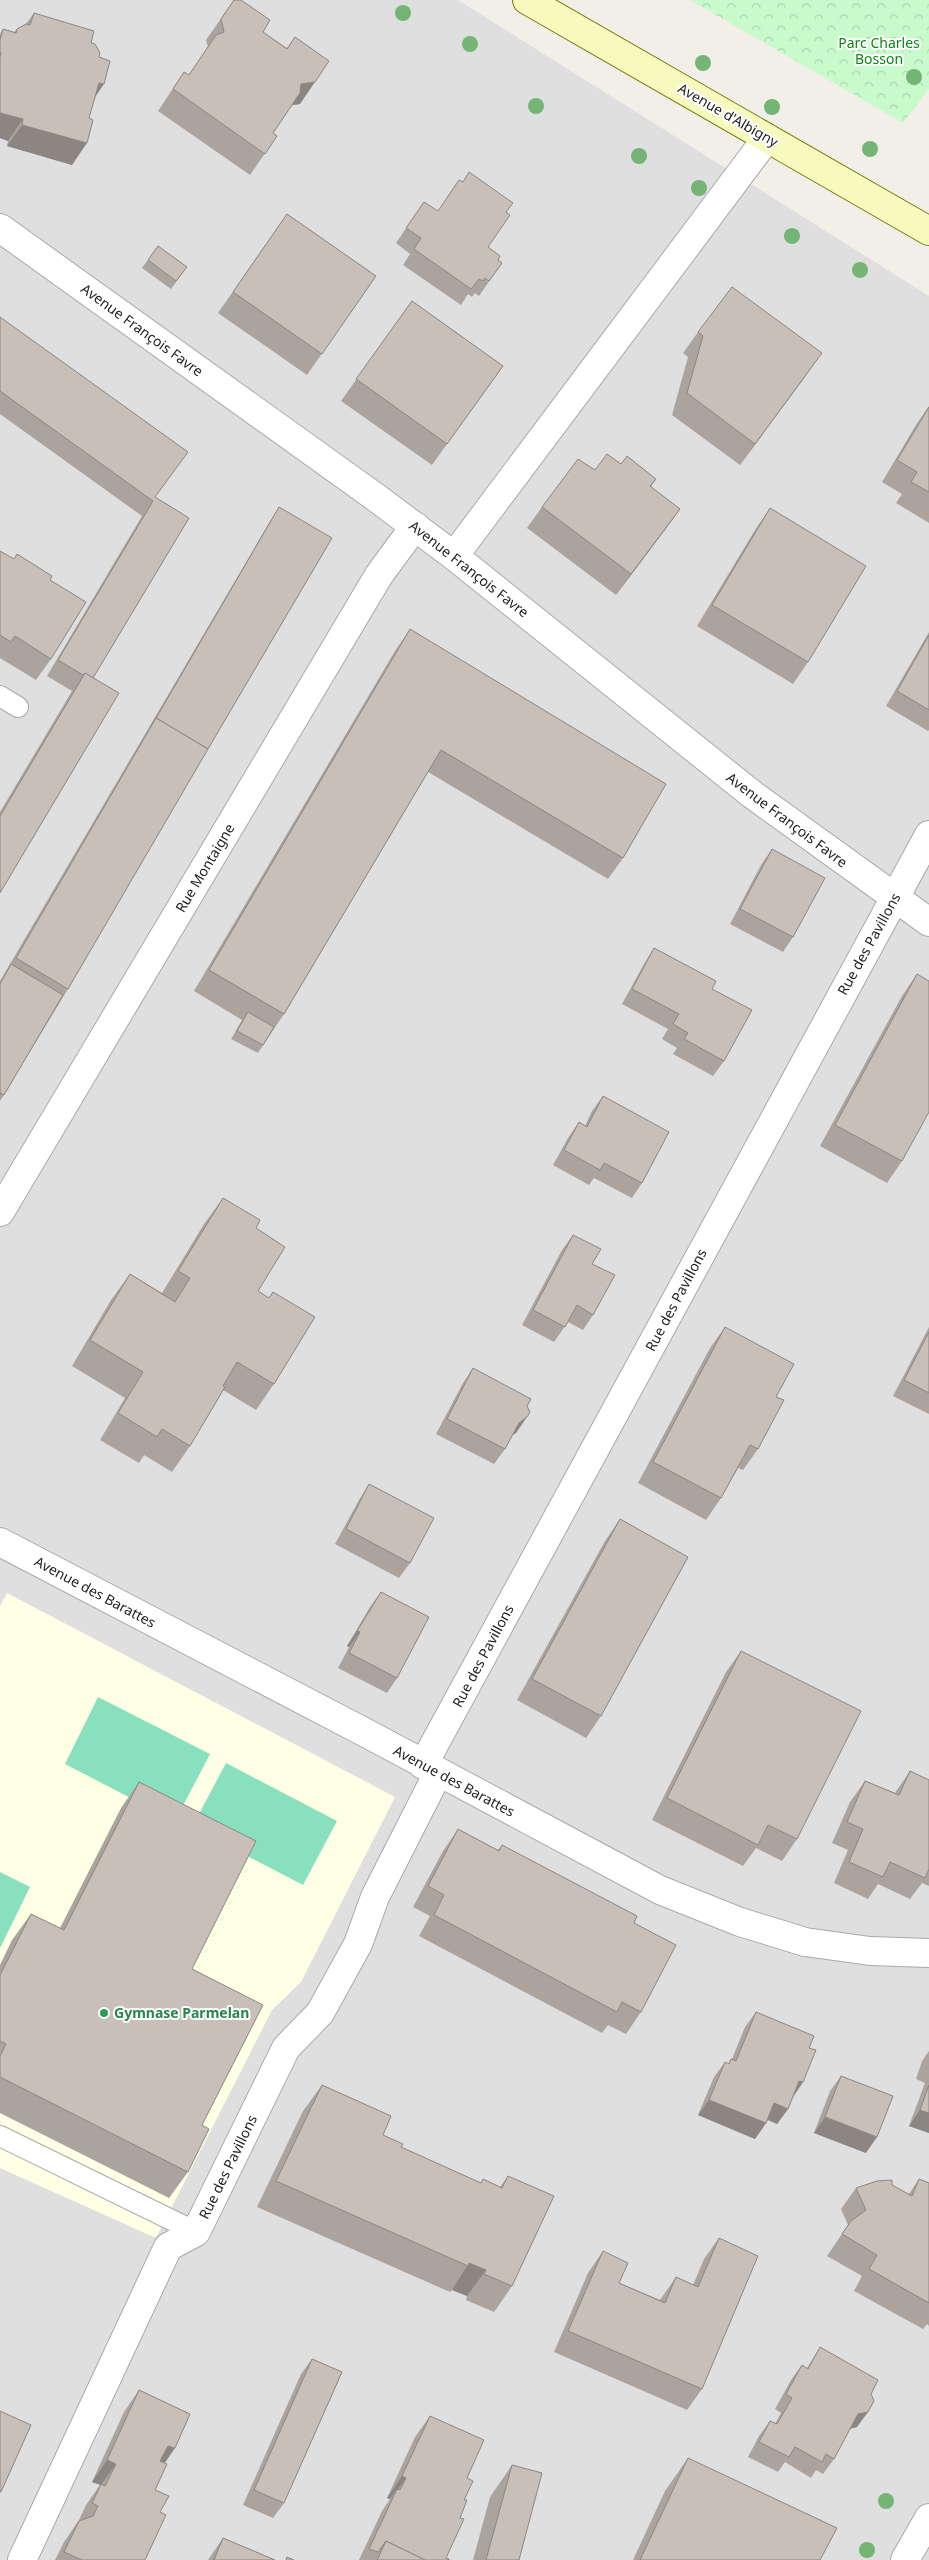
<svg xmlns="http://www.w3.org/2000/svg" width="929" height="2560" viewBox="0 0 929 2560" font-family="'Noto Sans',sans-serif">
	<defs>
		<pattern id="park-crowns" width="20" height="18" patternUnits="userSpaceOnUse" patternTransform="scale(1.25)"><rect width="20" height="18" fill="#c8facc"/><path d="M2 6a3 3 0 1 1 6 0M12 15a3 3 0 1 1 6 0" fill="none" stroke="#acd6af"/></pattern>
	</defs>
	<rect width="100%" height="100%" fill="#f2efe9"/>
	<polygon fill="#e0dfdf" points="0,0 458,0 929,296 929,2560 0,2560"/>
	<polygon fill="#ffffe5" points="7,1593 395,1797 301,1982 272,2010 156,2238 0,2168 0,1606"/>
	<polygon fill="url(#park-crowns)" points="690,0 929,0 929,89 903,123"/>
	<g fill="#88e0be">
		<polygon points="98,1697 210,1754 175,1821 65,1764"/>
		<polygon points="226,1763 337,1821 303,1885 192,1827"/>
		<polygon points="0,1872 30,1887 0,1948"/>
	</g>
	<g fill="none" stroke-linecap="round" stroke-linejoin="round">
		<defs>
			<g id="lane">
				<polyline points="0,696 18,707"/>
				<polyline points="0,2136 196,2232"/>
			</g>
			<g id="street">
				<polyline points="0,228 378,499 454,556 753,795 929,922"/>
				<polyline points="454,556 767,138"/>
				<polyline points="0,1212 379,575 415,526"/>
				<polyline points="0,1542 366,1733 660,1890 740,1922 805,1942 870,1951 929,1953"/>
				<polyline points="423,1765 929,835"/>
				<polyline points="22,2560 168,2247 196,2232 286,2048 320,2013 358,1944 375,1897 438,1773"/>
				<polyline points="905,2560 929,2518"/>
			</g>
			<polyline id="secondary" points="527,0 929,231"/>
		</defs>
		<use href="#lane" stroke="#a9a9a9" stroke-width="22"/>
		<use href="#street" stroke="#a9a9a9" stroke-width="30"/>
		<use href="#secondary" stroke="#707d05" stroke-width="30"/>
		<use href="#lane" stroke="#fff" stroke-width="20"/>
		<use href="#street" stroke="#fff" stroke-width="28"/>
		<use href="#secondary" stroke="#f7fabf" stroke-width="28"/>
	</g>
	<g fill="#74b475">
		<circle cx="403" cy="13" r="8"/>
		<circle cx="470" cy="44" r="8"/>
		<circle cx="703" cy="63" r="8"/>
		<circle cx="914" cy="77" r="8"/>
		<circle cx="536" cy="106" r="8"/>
		<circle cx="772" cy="107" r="8"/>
		<circle cx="870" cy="149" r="8"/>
		<circle cx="639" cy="156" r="8"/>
		<circle cx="699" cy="188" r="8"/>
		<circle cx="792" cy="236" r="8"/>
		<circle cx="860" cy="270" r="8"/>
		<circle cx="886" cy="2501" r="8"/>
		<circle cx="867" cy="2550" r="8"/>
	</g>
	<g fill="#aba49e">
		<polygon points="234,0 263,32 287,48 295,37 300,104 292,105 273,133 277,136 250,175 158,111 184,72 189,75 208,47 206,40"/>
		<polygon points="34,13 91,43 99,57 94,99 72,165 7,146 8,141 0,138 0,34 3,29 14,32 17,29 26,24"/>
		<polygon points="424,202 437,211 506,212 488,247 498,260 502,263 479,296 475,293 472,297 468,294 461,305 403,265 410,254 396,243"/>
		<polygon points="287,214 376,276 307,375 218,313"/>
		<polygon points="158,246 187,267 171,289 142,268"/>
		<polygon points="412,301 503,366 432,465 341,401"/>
		<polygon points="0,317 155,498 93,678 0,893 0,812 72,691 47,676 142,516 0,414"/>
		<polygon points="698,332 807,374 740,465 672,415 688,357 683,353"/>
		<polygon points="929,406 929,523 896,503 902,494 882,482 916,425"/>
		<polygon points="621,464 656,479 651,487 680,509 616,595 527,528 542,507 595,470"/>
		<polygon points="279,507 68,989 0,1101 0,981 269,523"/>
		<polygon points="770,508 808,662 793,684 697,626 755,530"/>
		<polygon points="0,551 50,580 51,659 36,680 0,658"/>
		<polygon points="410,629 623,858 608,879 428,772 284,1014 258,1053 231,1039 242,1020 194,991 395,651"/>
		<polygon points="929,632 929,730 928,731 886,706"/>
		<polygon points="772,849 793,937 783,952 730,924 761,865"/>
		<polygon points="654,948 712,989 724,1061 713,1076 673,1054 677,1048 662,1039 668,1029 622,1004 644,964"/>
		<polygon points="917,974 902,1161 887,1183 820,1146 902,996"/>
		<polygon points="603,1096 642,1183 632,1198 594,1178 589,1185 553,1165 568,1138 579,1122 585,1126 592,1111"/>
		<polygon points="223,1198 256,1228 258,1291 269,1298 273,1292 274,1384 256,1410 223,1390 190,1446 172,1472 144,1455 139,1463 100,1440 125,1398 72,1366 111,1300 130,1274 162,1293 204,1224"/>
		<polygon points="573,1235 592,1264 593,1315 583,1330 568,1322 554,1342 522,1325 562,1250"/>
		<polygon points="725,1327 776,1397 758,1449 743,1470 738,1468 721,1498 706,1520 638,1483 710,1348"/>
		<polygon points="929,1327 929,1414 893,1396"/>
		<polygon points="473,1368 527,1406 516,1433 512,1435 505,1449 494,1464 436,1434 463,1383"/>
		<polygon points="369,1484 410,1563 399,1578 335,1544 359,1500"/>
		<polygon points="620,1519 601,1716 586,1738 517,1700 605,1541"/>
		<polygon points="381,1592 397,1678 387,1693 338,1668 349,1647 347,1646 370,1607"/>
		<polygon points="741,1651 797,1839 782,1861 756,1848 743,1866 652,1820 726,1672"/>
		<polygon points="910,1771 929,1780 929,1886 922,1883 910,1899 878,1884 868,1899 834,1883 848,1850 832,1843 850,1802 865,1781 895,1793"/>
		<polygon points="139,1782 192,1969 202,2125 188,2172 169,2198 0,2113 0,1965 12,1940 31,1914 60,1928 121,1808"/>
		<polygon points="458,1829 498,1850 502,1845 634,1923 641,2012 626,2034 608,2025 602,2033 419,1936 430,1916 413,1907 443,1851"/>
		<polygon points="756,2012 809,2048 803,2082 793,2097 788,2109 777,2124 768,2120 766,2123 755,2139 698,2115 714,2077 725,2062 728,2064 731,2059 732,2059 745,2027"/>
		<polygon points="929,2051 929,2133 909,2126 925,2083 916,2079 922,2061"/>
		<polygon points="841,2076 866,2153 814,2133 830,2091"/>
		<polygon points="322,2085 383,2135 401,2147 481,2183 483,2179 500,2187 508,2176 512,2286 494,2312 466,2300 467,2296 452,2290 450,2292 257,2207 303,2111"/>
		<polygon points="919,2179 929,2183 929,2326 927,2324 923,2329 854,2291 862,2276 827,2256 848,2225 841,2209 856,2188 892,2185 909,2194"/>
		<polygon points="719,2238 702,2389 687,2410 554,2352 588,2273 603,2251 619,2283 660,2300 676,2277 693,2285 704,2259"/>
		<polygon points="820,2347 871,2394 857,2427 850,2429 834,2459 823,2474 816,2470 811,2478 785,2462 778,2472 748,2457 759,2436 770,2421 775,2424 781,2413 775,2409 791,2380 802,2365 807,2368"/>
		<polygon points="312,2359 284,2503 273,2518 243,2505 301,2374"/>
		<polygon points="139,2390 164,2463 155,2490 160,2512 145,2560 55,2560 64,2542 79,2520 86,2505 100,2485 92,2482 124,2412"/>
		<polygon points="430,2416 467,2478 464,2500 460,2518 446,2558 449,2560 359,2560 382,2511 390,2499 387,2498 415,2437"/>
		<polygon points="688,2458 820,2560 633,2560 665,2491"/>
		<polygon points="512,2465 519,2560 473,2560 490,2497"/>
		<polygon points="223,2538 275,2560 208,2560"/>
	</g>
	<g fill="#8b8681">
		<polygon points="315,82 300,104 286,106 301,84"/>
		<polygon points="99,83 104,84 89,106"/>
		<polygon points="0,113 23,119 8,141 0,138"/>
		<polygon points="22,125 87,143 72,165 7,146"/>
		<polygon points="822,353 807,374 740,465 755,444"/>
		<polygon points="680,509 665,530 616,595 631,574"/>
		<polygon points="527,1417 516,1433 508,1438 519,1423"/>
		<polygon points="357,1631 360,1632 349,1647 347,1646"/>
		<polygon points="799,2081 803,2082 793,2097"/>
		<polygon points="709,2100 766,2123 755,2139 698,2115"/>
		<polygon points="774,2103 788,2109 777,2124 764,2118"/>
		<polygon points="920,2110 929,2113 929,2133 909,2126"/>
		<polygon points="825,2117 877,2137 866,2153 814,2133"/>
		<polygon points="469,2263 486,2270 467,2296 452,2290"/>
		<polygon points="868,2412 857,2427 848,2429 858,2414"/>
		<polygon points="168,2446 175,2448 160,2470 153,2467"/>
		<polygon points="107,2460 116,2464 101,2485 92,2482"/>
		<polygon points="402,2476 406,2478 394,2495 397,2489 390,2499 387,2498"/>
	</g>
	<g fill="#c7bfb8" stroke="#8b8681">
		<polygon points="234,0 241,0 270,20 263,32 287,49 295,37 329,61 315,82 301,84 300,93 273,133 277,136 265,154 173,89 184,72 189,75 216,35 224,32 221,19"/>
		<polygon points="34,13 94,31 91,43 95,44 100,53 99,57 110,61 104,84 99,83 89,118 93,120 87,143 22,125 23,119 0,113 0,57 1,53 0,53 0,40 3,29 16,33 17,29 26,24 30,25"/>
		<polygon points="469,172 513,203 506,212 510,215 488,247 500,256 498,260 502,263 489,281 485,278 483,281 479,279 471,289 414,249 421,238 406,228 424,202 438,211 459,180 463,182"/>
		<polygon points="287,214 376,276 322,354 233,292"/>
		<polygon points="158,246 187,267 176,281 148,260"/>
		<polygon points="732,287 822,353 755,444 687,393 703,336 698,332"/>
		<polygon points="412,301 503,366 447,444 356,379"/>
		<polygon points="0,317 188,452 155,497 189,518 93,678 85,673 83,675 58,660 153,501 0,391"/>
		<polygon points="929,407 929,492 911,482 917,472 897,460"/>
		<polygon points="607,454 621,464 627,456 656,479 650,486 680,509 631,574 542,507 578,459 595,470"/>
		<polygon points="279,507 332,538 208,749 156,718 152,725"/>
		<polygon points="770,508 866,566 808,662 712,605"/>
		<polygon points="0,551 14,559 17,554 52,576 50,580 86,602 51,659 15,636 11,642 0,635"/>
		<polygon points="410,629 666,784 623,858 441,750 284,1014 209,970"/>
		<polygon points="929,635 929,710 897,691"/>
		<polygon points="85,673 119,693 0,893 0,816"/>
		<polygon points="156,718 208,749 68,989 16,958"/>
		<polygon points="772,849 825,878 793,937 740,909"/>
		<polygon points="654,948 716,981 712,989 752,1010 724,1061 684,1039 688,1033 673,1024 679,1014 632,989"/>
		<polygon points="11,964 63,995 4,1095 0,1093 0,984"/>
		<polygon points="917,974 929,981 929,1112 902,1161 835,1125"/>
		<polygon points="248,1012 274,1027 263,1045 237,1031"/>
		<polygon points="603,1096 669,1132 642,1183 604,1163 600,1170 564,1150 579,1122 587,1127"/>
		<polygon points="223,1198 260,1220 256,1228 285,1247 258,1291 269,1298 273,1292 315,1317 274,1384 237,1362 223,1386 225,1387 190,1446 162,1429 157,1437 118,1413 143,1372 90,1340 130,1274 175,1302 190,1278 178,1271"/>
		<polygon points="573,1235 601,1249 592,1264 615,1275 593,1315 577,1305 565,1327 533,1310"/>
		<polygon points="725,1327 794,1364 776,1397 784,1400 758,1449 750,1445 721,1498 653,1462"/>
		<polygon points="929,1332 929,1393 904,1380"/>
		<polygon points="473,1368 531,1399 527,1406 530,1412 527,1417 519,1423 505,1449 447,1419"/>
		<polygon points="369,1484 434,1518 410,1563 346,1529"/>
		<polygon points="620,1519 688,1557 601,1716 532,1679"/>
		<polygon points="381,1592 429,1617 397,1678 349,1653 360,1632 357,1631"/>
		<polygon points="741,1651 861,1711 797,1839 768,1825 758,1845 667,1798"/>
		<polygon points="910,1771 929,1780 929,1869 925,1878 890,1862 883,1877 849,1862 863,1829 847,1822 865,1781 899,1795"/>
		<polygon points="139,1782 256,1841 192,1969 263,2005 202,2125 209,2129 188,2172 0,2077 0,2056 6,2044 0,2041 0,1975 31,1914 64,1930"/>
		<polygon points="458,1829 499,1851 502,1845 637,1916 634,1923 676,1945 641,2012 622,2002 617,2012 434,1915 444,1895 428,1886"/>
		<polygon points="756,2012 814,2036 809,2048 816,2050 803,2082 799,2081 788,2109 774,2103 766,2123 709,2100 725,2062 729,2064 731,2059 736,2061"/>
		<polygon points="841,2076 893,2096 877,2137 825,2117"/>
		<polygon points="322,2085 391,2116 383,2135 403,2144 401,2147 481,2183 483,2179 502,2188 508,2176 554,2196 512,2286 484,2274 486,2270 469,2263 468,2266 276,2181"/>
		<polygon points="929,2085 929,2113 920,2110"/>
		<polygon points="919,2179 929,2183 929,2303 869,2269 877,2255 842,2234 851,2221 866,2210 856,2188 877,2181 892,2180 892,2185 912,2196"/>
		<polygon points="719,2238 758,2256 702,2389 568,2331 603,2251 628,2263 619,2283 665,2303 676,2277 698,2287"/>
		<polygon points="820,2347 878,2380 871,2394 874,2401 868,2412 858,2414 834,2459 826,2454 822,2462 795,2447 789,2457 759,2442 770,2421 777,2424 792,2398 786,2394 802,2365 808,2369"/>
		<polygon points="312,2359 342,2372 284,2503 254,2490"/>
		<polygon points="139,2390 190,2414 175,2448 168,2446 160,2461 167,2464 155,2490 169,2496 160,2512 166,2515 145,2560 82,2560 64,2552 79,2521 93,2516 98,2506 92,2503 101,2484 105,2486 116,2464 107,2460"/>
		<polygon points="0,2411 31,2425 1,2492 0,2492"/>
		<polygon points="430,2416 484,2440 467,2478 473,2481 464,2500 467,2500 460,2518 464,2519 446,2558 449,2559 449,2560 425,2560 386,2541 378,2552 369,2549 397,2489 400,2490 406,2478 402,2476"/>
		<polygon points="688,2458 837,2528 820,2560 640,2560"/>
		<polygon points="512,2465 542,2473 519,2560 486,2560"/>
		<polygon points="223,2538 275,2560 214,2560"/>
		<polygon points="386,2541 425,2560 377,2560"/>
		<polygon points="287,2557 294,2560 286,2560"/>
	</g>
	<circle fill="#2e9e5b" stroke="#fff" stroke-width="2" cx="104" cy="2013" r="5"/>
	<g text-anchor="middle" stroke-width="4" stroke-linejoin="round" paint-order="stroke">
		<g font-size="14" fill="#0c8416" stroke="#fff">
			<text x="879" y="48">Parc Charles<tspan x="879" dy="16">Bosson</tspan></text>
		</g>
		<g font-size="14" fill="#222" stroke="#fff">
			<text transform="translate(728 115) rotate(30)" y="5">Avenue d'Albigny</text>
			<text transform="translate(142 330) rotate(36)" y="5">Avenue François Favre</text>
			<text transform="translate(469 569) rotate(38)" y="5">Avenue François Favre</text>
			<text transform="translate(787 820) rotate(37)" y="5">Avenue François Favre</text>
			<text transform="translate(205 868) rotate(-59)" y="5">Rue Montaigne</text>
			<text transform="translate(869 944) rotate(-61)" y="5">Rue des Pavillons</text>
			<text transform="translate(676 1300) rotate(-62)" y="5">Rue des Pavillons</text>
			<text transform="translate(95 1592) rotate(28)" y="5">Avenue des Barattes</text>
			<text transform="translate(483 1656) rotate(-62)" y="5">Rue des Pavillons</text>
			<text transform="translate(454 1781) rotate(28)" y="5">Avenue des Barattes</text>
			<text transform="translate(228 2167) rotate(-64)" y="5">Rue des Pavillons</text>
		</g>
		<g font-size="14" font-weight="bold" fill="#27864d" stroke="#fff" text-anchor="start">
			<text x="114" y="2018">Gymnase Parmelan</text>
		</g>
	</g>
</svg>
